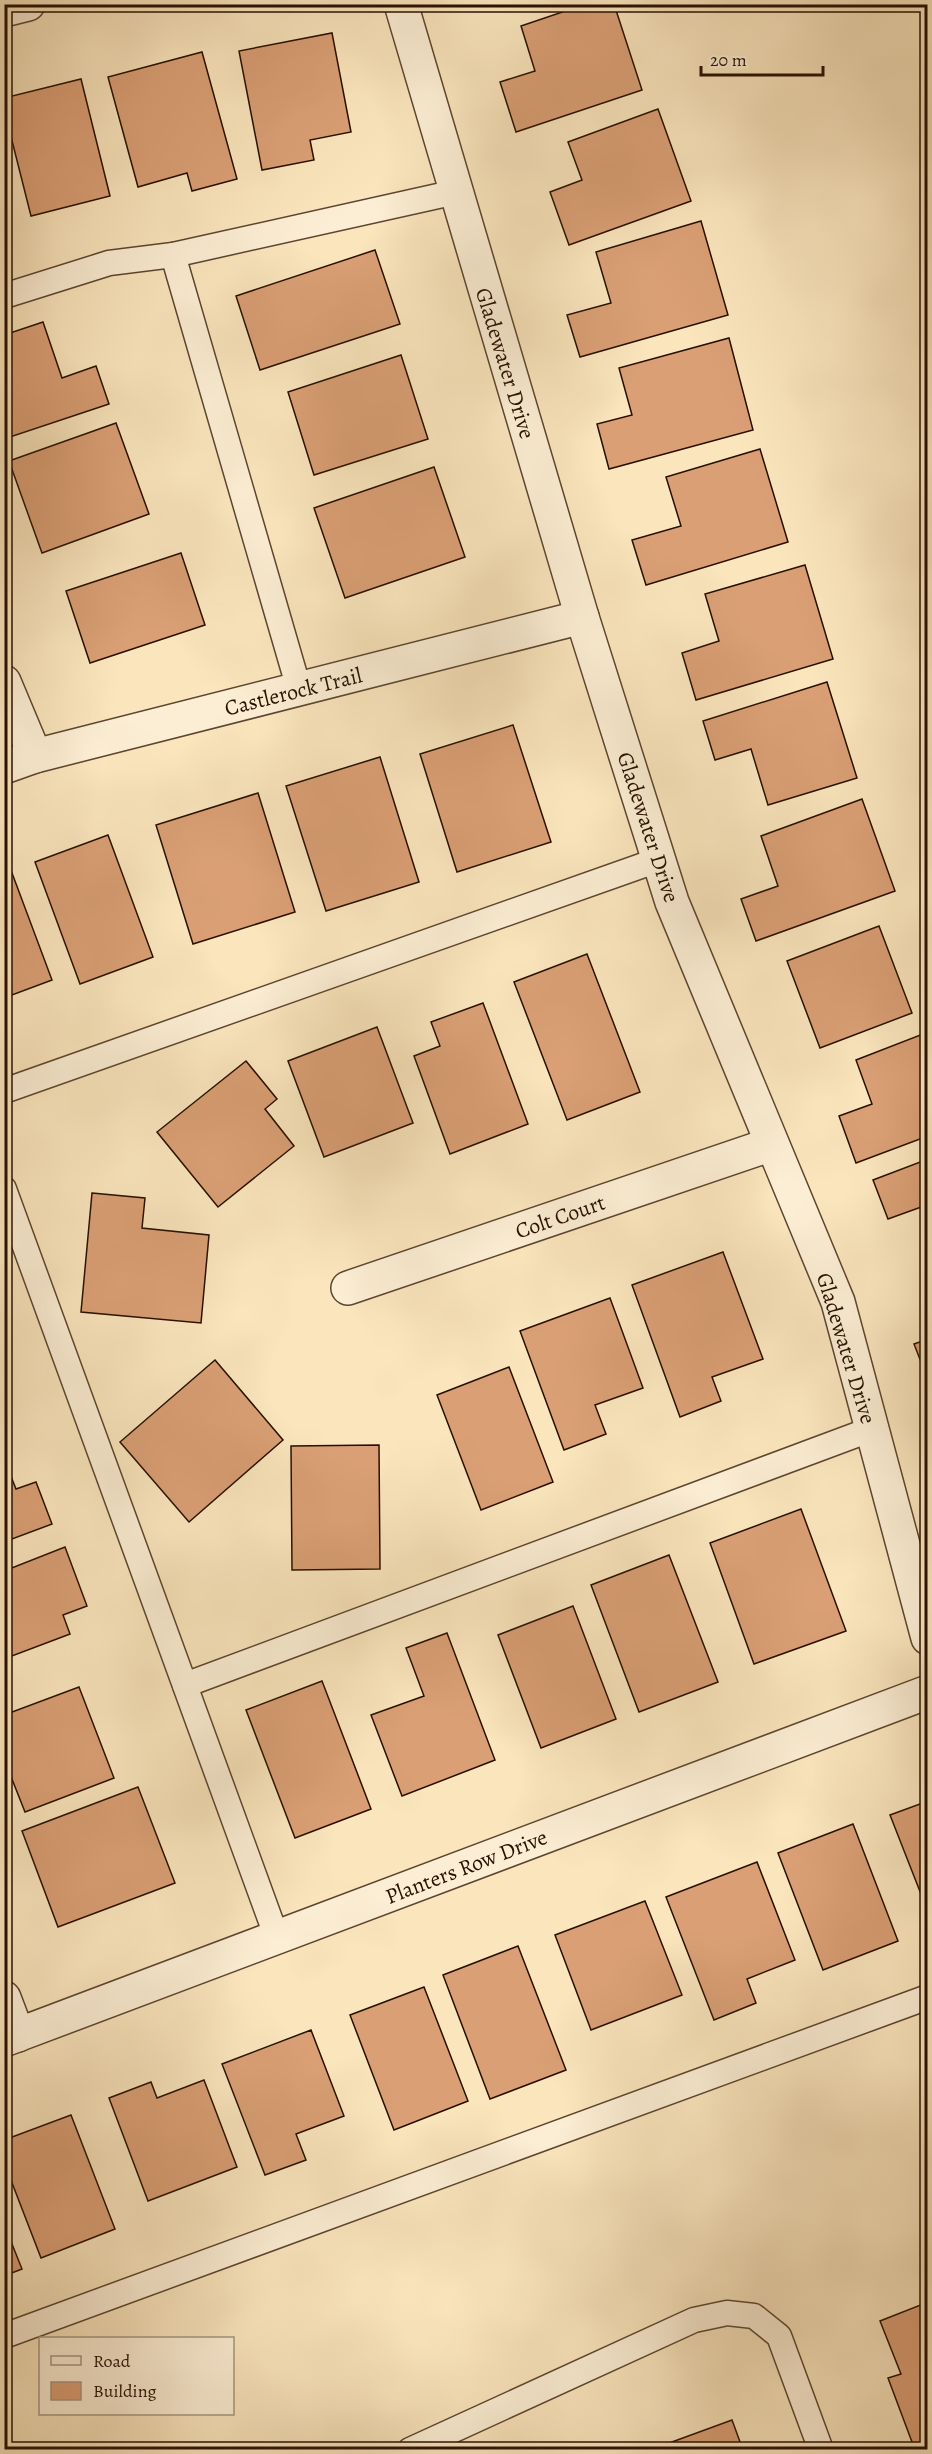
<svg xmlns="http://www.w3.org/2000/svg" width="932" height="2454" viewBox="0 0 932 2454" font-family="Alegreya,serif">
	<rect width="100%" height="100%" fill="#fae5bd"/>
	<filter id="stains"><feTurbulence type="fractalNoise" baseFrequency=".00333" numOctaves="4"/><feColorMatrix values="0 0 0 0 .2 0 0 0 0 .09 0 0 0 0 .02 0 0 0 .5 -.17"/></filter>
	<radialGradient id="worn" r=".72"><stop offset=".6" stop-color="#630" stop-opacity="0"/><stop offset="1" stop-color="#630" stop-opacity=".3"/></radialGradient>
	<g fill="#da9f75" stroke="#271000" stroke-width="1.5">
		<polygon points="499,4 519,4 502,11"/>
		<polygon points="586,4 614,4 642,90 516,132 500,82 535,71 521,26"/>
		<polygon points="332,33 351,132 310,140 314,160 262,170 239,51"/>
		<polygon points="202,52 237,179 192,191 187,173 138,187 108,77"/>
		<polygon points="81,79 110,196 31,216 4,109 4,98"/>
		<polygon points="658,109 691,201 569,245 550,192 582,180 568,142"/>
		<polygon points="701,221 728,315 580,357 567,315 611,303 596,252"/>
		<polygon points="375,250 400,324 260,370 236,296"/>
		<polygon points="43,322 62,378 96,366 109,404 4,439 4,335"/>
		<polygon points="729,338 753,430 609,469 597,424 632,415 619,368"/>
		<polygon points="401,355 428,439 314,475 288,392"/>
		<polygon points="116,423 149,514 42,553 9,461"/>
		<polygon points="760,449 788,542 646,585 632,540 681,526 666,477"/>
		<polygon points="434,467 465,557 345,598 314,508"/>
		<polygon points="181,553 205,625 90,663 66,591"/>
		<polygon points="805,565 833,659 696,700 682,653 719,641 705,594"/>
		<polygon points="827,682 857,778 768,805 751,749 715,760 703,721"/>
		<polygon points="513,725 551,842 457,872 420,754"/>
		<polygon points="380,757 419,882 326,911 286,786"/>
		<polygon points="258,793 295,912 193,944 156,825"/>
		<polygon points="862,799 895,891 756,941 741,899 778,886 761,836"/>
		<polygon points="108,835 153,957 80,984 35,862"/>
		<polygon points="9,865 52,980 4,998 4,866"/>
		<polygon points="879,926 912,1013 820,1048 787,961"/>
		<polygon points="587,954 640,1092 567,1120 514,982"/>
		<polygon points="483,1003 528,1124 450,1154 414,1056 440,1046 431,1022"/>
		<polygon points="377,1027 413,1123 324,1157 288,1061"/>
		<polygon points="928,1032 928,1136 856,1163 839,1116 872,1104 856,1060"/>
		<polygon points="246,1061 277,1099 265,1109 294,1146 218,1207 157,1132"/>
		<polygon points="928,1159 928,1216 924,1206 888,1219 873,1180"/>
		<polygon points="92,1193 145,1198 142,1228 209,1235 201,1323 81,1312"/>
		<polygon points="723,1252 763,1359 712,1377 721,1401 680,1417 632,1285"/>
		<polygon points="610,1298 643,1388 595,1405 606,1434 564,1450 520,1331"/>
		<polygon points="928,1339 928,1380 914,1344"/>
		<polygon points="215,1360 283,1440 189,1522 120,1442"/>
		<polygon points="509,1367 553,1482 481,1510 437,1395"/>
		<polygon points="379,1445 380,1569 292,1570 291,1446"/>
		<polygon points="4,1459 16,1489 36,1482 52,1524 4,1542"/>
		<polygon points="801,1509 846,1631 754,1664 710,1543"/>
		<polygon points="65,1547 87,1606 63,1615 70,1634 4,1659 4,1571"/>
		<polygon points="669,1555 718,1682 639,1712 591,1585"/>
		<polygon points="573,1606 616,1719 541,1748 498,1635"/>
		<polygon points="447,1633 495,1760 402,1796 371,1715 424,1696 406,1648"/>
		<polygon points="322,1681 371,1809 295,1838 246,1710"/>
		<polygon points="79,1687 114,1778 25,1812 4,1759 4,1715"/>
		<polygon points="138,1787 175,1883 58,1927 22,1831"/>
		<polygon points="928,1801 928,1912 890,1815"/>
		<polygon points="853,1824 898,1941 823,1970 778,1853"/>
		<polygon points="757,1862 795,1960 747,1979 756,2003 714,2020 666,1897"/>
		<polygon points="645,1901 682,1995 591,2030 555,1935"/>
		<polygon points="518,1946 566,2070 490,2099 443,1975"/>
		<polygon points="424,1987 468,2101 394,2130 350,2015"/>
		<polygon points="311,2030 344,2116 296,2134 306,2160 265,2175 222,2064"/>
		<polygon points="204,2080 237,2167 148,2201 109,2098 151,2082 157,2098"/>
		<polygon points="71,2115 115,2229 41,2258 4,2162 4,2140"/>
		<polygon points="4,2224 22,2269 4,2276"/>
		<polygon points="928,2302 928,2450 915,2450 888,2378 901,2374 880,2321"/>
		<polygon points="732,2420 743,2450 650,2450"/>
	</g>
	<g fill="none" stroke-linecap="round" stroke-linejoin="round">
		<defs>
			<g id="lane">
				<polyline points="173,255 299,689"/>
				<polyline points="4,296 109,263 173,255 456,192"/>
				<polyline points="4,1091 658,860"/>
				<polyline points="4,1189 277,1938"/>
				<polyline points="185,1685 872,1429"/>
				<polyline points="4,2336 928,1997"/>
				<polyline points="410,2450 694,2320 727,2313 754,2316 779,2336 821,2450"/>
			</g>
			<g id="street">
				<polyline points="401,4 582,617 672,902 838,1302 928,1638"/>
				<polyline points="4,10 28,4"/>
				<polyline points="4,682 35,756"/>
				<polyline points="4,767 35,756 582,617"/>
				<polyline points="348,1288 772,1144"/>
				<polyline points="4,1998 18,2035"/>
				<polyline points="4,2040 928,1692"/>
			</g>
		</defs>
		<use href="#lane" stroke="#5c452f" stroke-width="27"/>
		<use href="#street" stroke="#5c452f" stroke-width="36"/>
		<use href="#lane" stroke="#fceed4" stroke-width="24"/>
		<use href="#street" stroke="#fceed4" stroke-width="33"/>
	</g>
	<g text-anchor="middle" stroke-width="6" stroke-linejoin="round" paint-order="stroke">
		<g font-size="22" fill="#271000" stroke="#fceed4">
			<text transform="translate(506 363) rotate(73)" y="8">Gladewater Drive</text>
			<text transform="translate(293 691) rotate(-14)" y="8">Castlerock Trail</text>
			<text transform="translate(649 827) rotate(72)" y="8">Gladewater Drive</text>
			<text transform="translate(560 1216) rotate(-19)" y="8">Colt Court</text>
			<text transform="translate(847 1348) rotate(73)" y="8">Gladewater Drive</text>
			<text transform="translate(466 1866) rotate(-21)" y="8">Planters Row Drive</text>
		</g>
	</g>
	<rect width="932" height="2454" fill="none" stroke="#fae5bd" stroke-width="24"/>
	<rect x="6" y="6" width="920" height="2442" fill="none" stroke="#271000" stroke-width="3"/>
	<rect x="12" y="12" width="908" height="2430" fill="none" stroke="#271000" stroke-width="1.5"/>
	<rect x="39" y="2337" width="195" height="78" fill="#fceed4" stroke="#a7957f" stroke-width="1.5"/>
	<rect x="51" y="2356" width="30" height="9" fill="#fceed4" stroke="#a7957f" stroke-width="1.5"/>
	<text x="93" y="2367" font-size="18" fill="#271000">Road</text>
	<rect x="51" y="2382" width="30" height="18" fill="#da9f75" stroke="#a7957f" stroke-width="1.5"/>
	<text x="93" y="2397" font-size="18" fill="#271000">Building</text>
	<path d="M701 66v9h122v-9" fill="none" stroke="#271000" stroke-width="3"/>
	<text x="710" y="66" font-size="18" fill="#271000" stroke="#fceed4" stroke-width="4.5" paint-order="stroke">20 m</text>
	<rect width="100%" height="100%" filter="url(#stains)"/>
	<rect width="100%" height="100%" fill="url(#worn)"/>
</svg>
